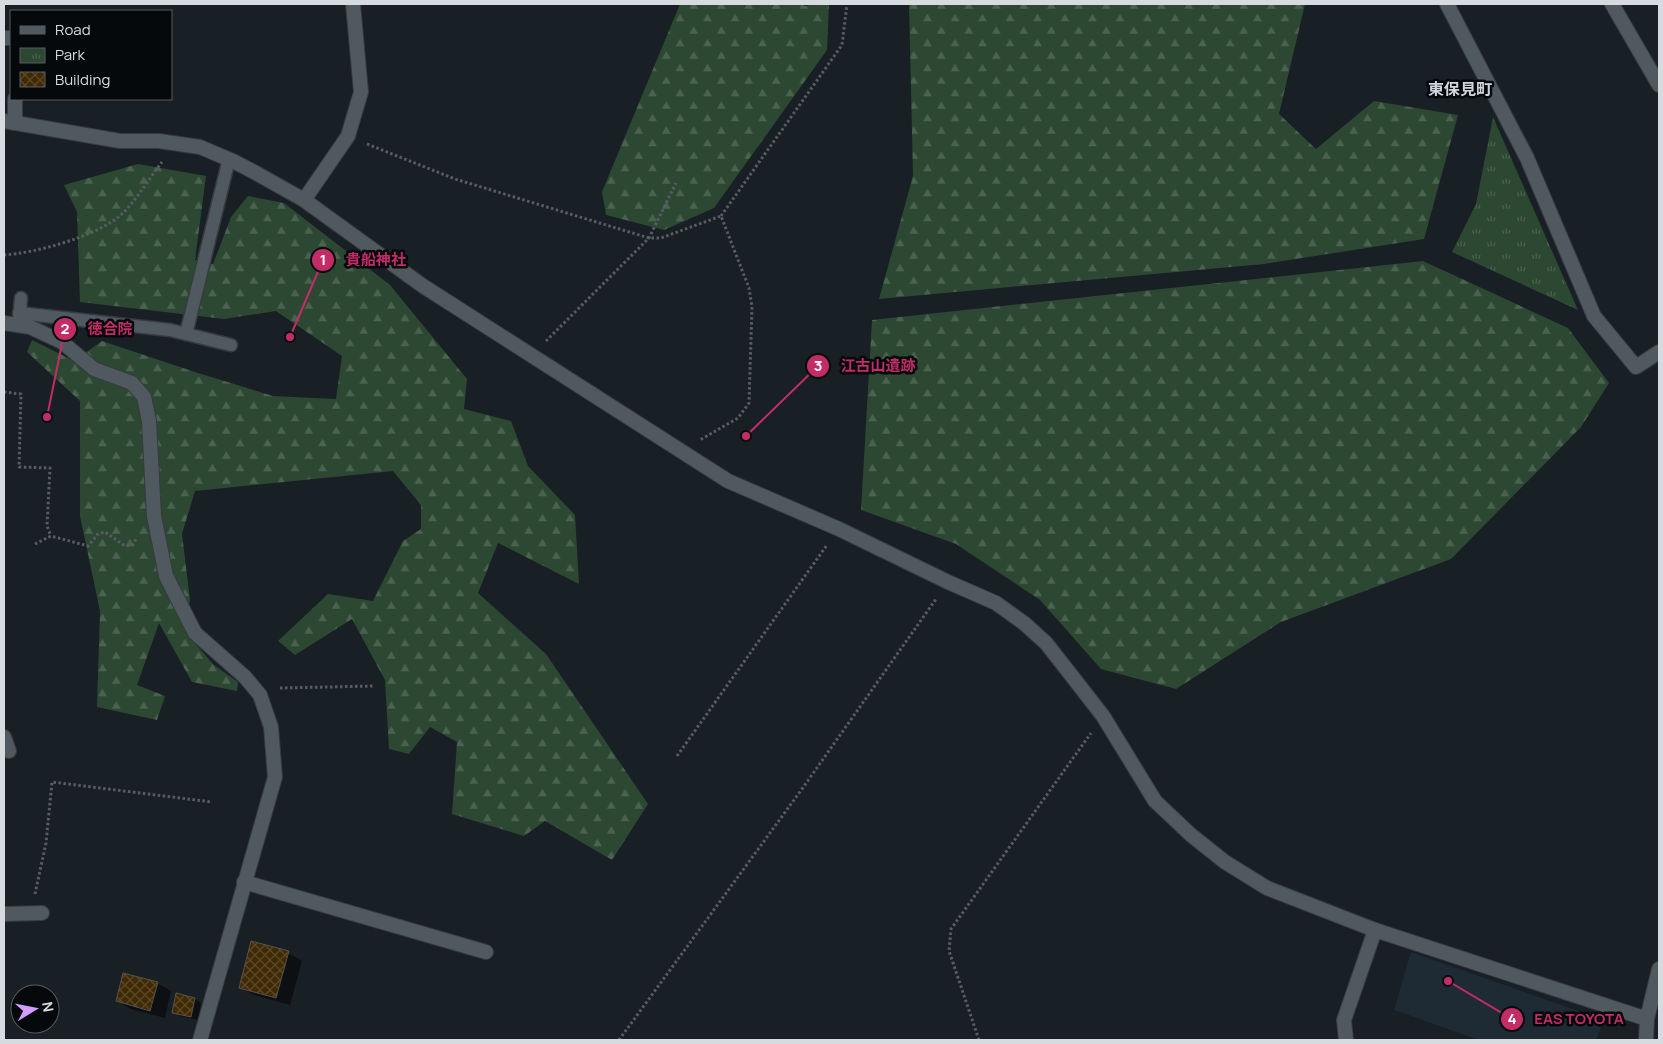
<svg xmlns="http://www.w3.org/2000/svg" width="1663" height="1044" viewBox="0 0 1663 1044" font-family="Manrope,'Noto Sans JP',sans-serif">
	<defs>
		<pattern id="forest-firs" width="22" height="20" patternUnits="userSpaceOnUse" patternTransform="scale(1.25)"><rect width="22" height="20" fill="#2c4832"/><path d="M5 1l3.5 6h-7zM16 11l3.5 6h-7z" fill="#4a624f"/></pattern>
		<pattern id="park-tufts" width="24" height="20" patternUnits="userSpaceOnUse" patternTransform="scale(1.25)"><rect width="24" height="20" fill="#2c4832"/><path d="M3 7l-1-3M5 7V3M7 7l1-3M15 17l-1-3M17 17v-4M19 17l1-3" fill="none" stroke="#4a624f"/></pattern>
		<pattern id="building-cross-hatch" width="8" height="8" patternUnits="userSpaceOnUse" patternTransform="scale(1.25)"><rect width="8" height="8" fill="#402a04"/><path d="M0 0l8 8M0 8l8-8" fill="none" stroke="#5b4828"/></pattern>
	</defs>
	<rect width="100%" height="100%" fill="#181f25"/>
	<polygon fill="#1e2a34" points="1411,952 1604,1020 1596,1040 1479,1040 1394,1010"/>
	<g fill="url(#forest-firs)">
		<polygon points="680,4 798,4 806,6 812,4 829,4 827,50 714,208 664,230 606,215 602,192"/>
		<polygon points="909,4 1305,4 1279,114 1316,149 1374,101 1458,115 1424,239 1264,264 879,299 913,176"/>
		<polygon points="138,164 206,176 195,260 213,264 231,217 248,196 284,203 390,285 467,379 464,409 511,421 528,466 575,515 579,584 498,543 478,593 546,654 648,804 612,860 545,821 524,836 452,814 457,742 430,727 409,754 389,749 385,680 352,619 295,655 278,641 328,594 373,601 403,541 421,529 421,505 393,471 195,491 182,534 190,600 185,632 214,665 238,682 237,691 192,682 159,623 137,685 165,696 157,720 97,707 100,611 80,516 80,401 27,352 32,340 74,361 102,341 195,372 273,396 336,399 342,356 276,311 224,319 80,302 77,212 64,185"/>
		<polygon points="1423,261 1568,328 1609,383 1581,427 1451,559 1281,622 1176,689 1101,669 1040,600 956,544 861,510 872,320"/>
	</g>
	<polygon fill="url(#park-tufts)" points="1493,117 1578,310 1452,252 1476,204"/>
	<g fill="#0007">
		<polygon points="288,953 302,961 290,1005 254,995 240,987"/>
		<polygon points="157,983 171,991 165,1018 131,1009 117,1001"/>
		<polygon points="177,995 195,999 201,1003 198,1020 180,1016 173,1012"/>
	</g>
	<g fill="url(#building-cross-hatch)" stroke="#575149">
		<polygon points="251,941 289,951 276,998 239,988"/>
		<polygon points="123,973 158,982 150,1011 116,1001"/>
		<polygon points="176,993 195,998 191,1017 172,1013"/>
	</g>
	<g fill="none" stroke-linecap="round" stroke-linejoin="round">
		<defs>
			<g id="service">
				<polyline points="19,313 170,330 231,345"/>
				<polyline points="19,320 21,298"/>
				<polyline points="186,334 229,159"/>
			</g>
			<g id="minor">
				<polyline points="1447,4 1527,158 1594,316 1636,367 1659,352"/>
				<polyline points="1612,4 1659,85"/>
				<polyline points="4,38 11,38"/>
				<polyline points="4,121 120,141 159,141 200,147 233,161 256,173 304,200 423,286 728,481 839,529 948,582 996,603 1025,624 1046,643 1075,680 1103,716 1155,801 1191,835 1225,862 1267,888 1375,930 1647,1019"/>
				<polyline points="15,123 15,99"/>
				<polyline points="304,200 348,136 361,92 353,4"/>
				<polyline points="4,323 30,327 62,342 94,369 132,383 144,397 149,421 154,516 166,576 195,633 245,677 260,695 271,727 275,777 200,1040"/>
				<polyline points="4,737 9,751"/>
				<polyline points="244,882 486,952"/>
				<polyline points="4,914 42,913"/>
				<polyline points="1346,1040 1344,1020 1375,930"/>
				<polyline points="1646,1040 1647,1019 1659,969"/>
			</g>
		</defs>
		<use href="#service" stroke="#363b40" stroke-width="15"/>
		<use href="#minor" stroke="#363b40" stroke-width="16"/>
		<g stroke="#575d63" stroke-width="3" stroke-dasharray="2.5 2.5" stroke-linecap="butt">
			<polyline points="367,144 455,179 649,238 661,238 721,216 749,288 752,307 749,403 738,418 700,440"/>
			<polyline points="721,216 842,45 847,4"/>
			<path d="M4,255C36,253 98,236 122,214C137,199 149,179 162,162"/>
			<polyline points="546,341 649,238 676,183"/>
			<polyline points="4,392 21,394 19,467 50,468 47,526 51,536"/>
			<polyline points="35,544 51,536 88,546 98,534 105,532 125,546 132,545 137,538"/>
			<polyline points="280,688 374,686"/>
			<polyline points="677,756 827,545"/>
			<polyline points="35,894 46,843 52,782 212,802"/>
			<polyline points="619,1040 802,789 936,599"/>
			<polyline points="979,1040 949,951 951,929 1091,733"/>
		</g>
		<use href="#service" stroke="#505960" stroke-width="12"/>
		<use href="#minor" stroke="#505960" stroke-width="14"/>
	</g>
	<g text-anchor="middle" stroke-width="5" stroke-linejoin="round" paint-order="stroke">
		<g font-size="16" font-weight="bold" fill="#ced7e0" stroke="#06090b">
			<text x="1460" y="95">東保見町</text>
		</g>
	</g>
	<path fill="none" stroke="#c42c68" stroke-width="2" d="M290 337L323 260M47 417L65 329M746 436L818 366M1448 981L1512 1019"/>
	<g fill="#c42c68" stroke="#06090b" stroke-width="2">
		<circle cx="290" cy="337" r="5"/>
		<circle cx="47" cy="417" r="5"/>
		<circle cx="746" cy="436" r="5"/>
		<circle cx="1448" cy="981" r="5"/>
		<circle cx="323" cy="260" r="12"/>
		<circle cx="65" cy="329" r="12"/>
		<circle cx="818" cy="366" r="12"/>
		<circle cx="1512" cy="1019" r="12"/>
	</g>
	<g font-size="15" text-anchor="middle" font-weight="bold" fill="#fff">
		<text x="323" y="265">1</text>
		<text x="65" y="334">2</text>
		<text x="818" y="371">3</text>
		<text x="1512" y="1024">4</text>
	</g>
	<g font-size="15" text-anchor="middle" font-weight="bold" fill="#c42c68" stroke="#06090b" stroke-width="5" stroke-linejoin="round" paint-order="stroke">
		<text x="376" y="265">貴船神社</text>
		<text x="110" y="334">徳合院</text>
		<text x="878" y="371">江古山遺跡</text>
		<text x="1579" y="1024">EAS TOYOTA</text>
	</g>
	<rect width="1663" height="1044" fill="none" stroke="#d6dbdf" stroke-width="10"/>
	<rect x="10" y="10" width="162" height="90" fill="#06090b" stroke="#595d60"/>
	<rect x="20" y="26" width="25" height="8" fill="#505960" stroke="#595d60"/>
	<text x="55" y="35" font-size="15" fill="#d6dbdf">Road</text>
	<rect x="20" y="48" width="25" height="15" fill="url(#park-tufts)" stroke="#595d60"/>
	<text x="55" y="60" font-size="15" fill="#d6dbdf">Park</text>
	<rect x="20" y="72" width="25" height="15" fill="url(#building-cross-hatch)" stroke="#595d60"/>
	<text x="55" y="85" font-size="15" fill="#d6dbdf">Building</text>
	<g transform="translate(35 1009) rotate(80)"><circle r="24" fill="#06090b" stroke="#595d60"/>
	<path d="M0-4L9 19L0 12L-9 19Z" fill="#d29dfd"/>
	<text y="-8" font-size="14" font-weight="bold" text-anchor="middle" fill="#d6dbdf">N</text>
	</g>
</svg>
